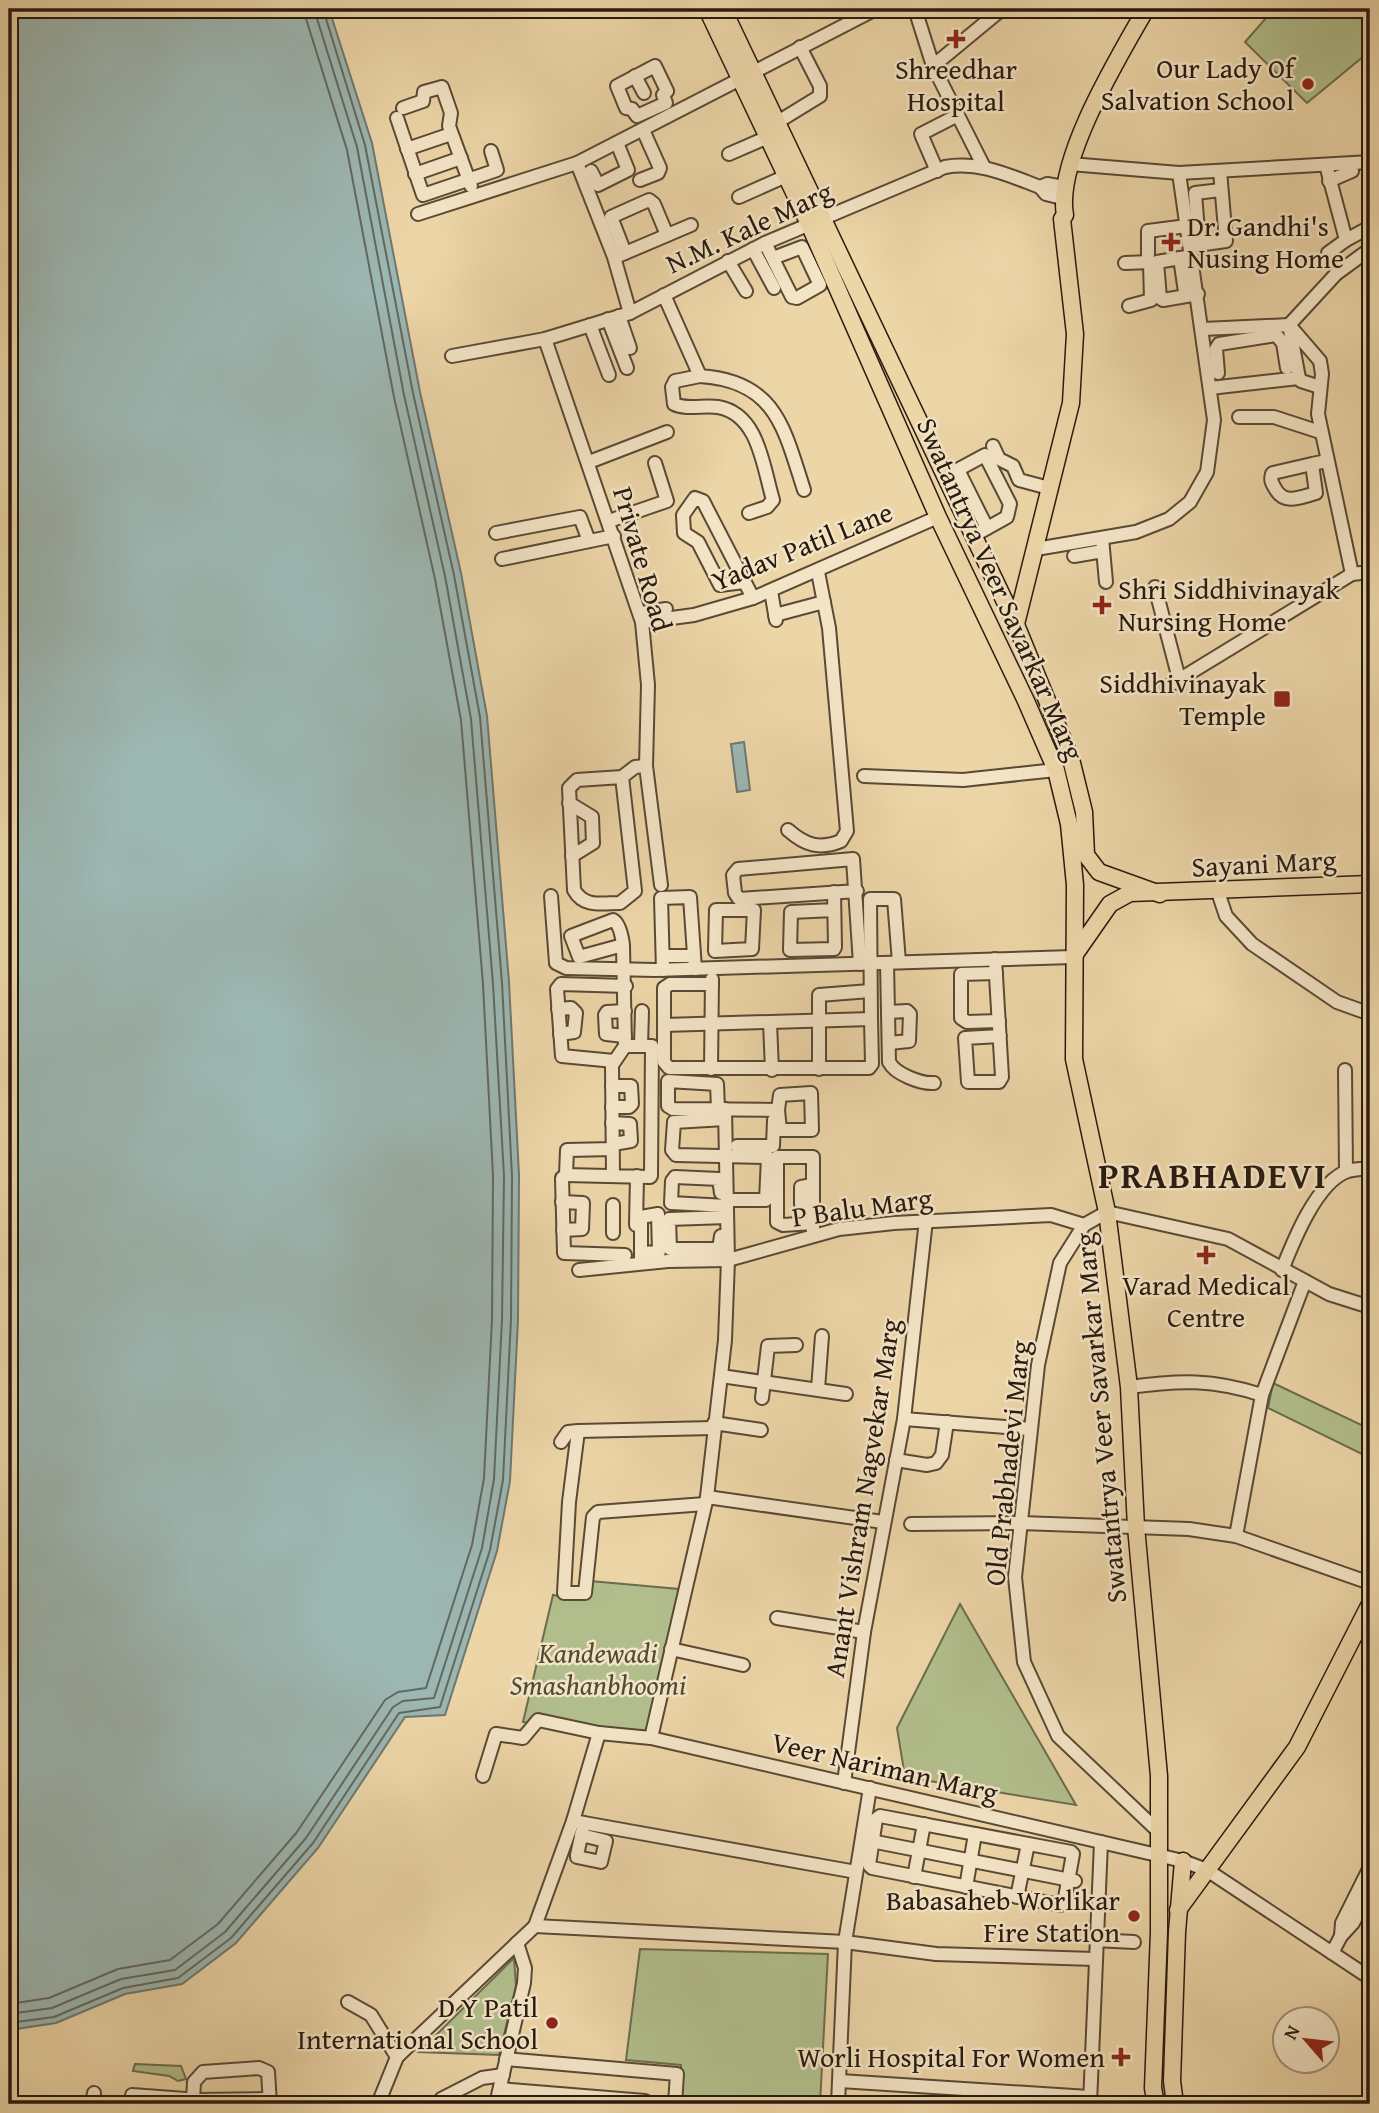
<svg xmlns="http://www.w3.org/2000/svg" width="1379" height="2113" viewBox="0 0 1379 2113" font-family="'Gentium Book Plus',serif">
	<rect width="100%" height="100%" fill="#ecd5a7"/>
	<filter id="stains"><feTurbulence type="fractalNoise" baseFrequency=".00286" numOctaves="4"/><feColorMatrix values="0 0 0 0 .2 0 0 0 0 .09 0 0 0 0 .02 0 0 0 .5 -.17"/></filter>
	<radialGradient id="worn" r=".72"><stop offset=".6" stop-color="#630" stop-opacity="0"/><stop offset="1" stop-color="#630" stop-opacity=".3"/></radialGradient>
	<g fill="#b1be8c" stroke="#6c6c4e" stroke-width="2">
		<polygon points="1274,9 1370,9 1370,51 1307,103 1245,42"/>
		<polygon points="1273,1383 1370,1429 1368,1457 1268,1408"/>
		<polygon points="590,1581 679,1589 646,1742 523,1722 553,1595 584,1600"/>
		<polygon points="960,1604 1076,1805 905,1777 897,1728"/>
		<polygon points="640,1949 828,1954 820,2104 681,2104 681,2065 626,2060"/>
		<polygon points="514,1958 516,1986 499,2055 419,2052"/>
		<polygon points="135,2064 181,2066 186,2079 178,2081 169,2076 133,2071"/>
	</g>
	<g fill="#9cb6b1" stroke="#6e7870" stroke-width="2">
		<polygon points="9,9 329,9 372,143 420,392 461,573 487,716 509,982 519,1175 518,1320 510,1481 497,1551 445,1715 405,1717 318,1848 236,1943 182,1984 125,1994 56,2023 9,2030"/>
		<polygon points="744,742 750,790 737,792 731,744"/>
	</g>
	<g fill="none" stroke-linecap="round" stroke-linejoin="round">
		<g stroke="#626860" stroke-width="2">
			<polyline points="9,2004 49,1998 118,1969 170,1960 218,1924 297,1832 385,1700 398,1692 426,1688 472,1545 484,1478 492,1319 493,1176 483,984 461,720 435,579 394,397 347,150 303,9"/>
			<polyline points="9,2014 52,2008 121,1979 175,1970 225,1932 306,1838 393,1707 403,1701 434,1698 482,1548 494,1479 502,1319 504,1176 493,984 471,719 445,576 404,395 357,147 314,9"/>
			<polyline points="9,2023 54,2017 123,1988 178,1978 231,1938 313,1843 399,1713 440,1707 490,1550 503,1480 511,1319 512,1176 502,983 480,717 454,575 413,393 365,145 323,9"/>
		</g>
		<defs>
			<g id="minor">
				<polyline points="915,9 933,66 984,167"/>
				<polygon points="655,66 667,91 663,95 666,103 637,116 632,109 626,108 617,86"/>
				<polyline points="933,66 1002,9"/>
				<polyline points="635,76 644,93"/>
				<polyline points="403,108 423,101 424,92 442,87 451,113 449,126 471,186"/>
				<polyline points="397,118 423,195 497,170 491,151"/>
				<polyline points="776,123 820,96 820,86 800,47"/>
				<polyline points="407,149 451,134"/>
				<polyline points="729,154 768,137"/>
				<polyline points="577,163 614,257 630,313"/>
				<polyline points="1070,164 1179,173 1370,162"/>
				<polyline points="1326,165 1346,240 1328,253"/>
				<polyline points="591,171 598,185 628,170 617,143"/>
				<polyline points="937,171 921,134 958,115"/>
				<polyline points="415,174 461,158"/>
				<polyline points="640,180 658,173 660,168 643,130"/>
				<polyline points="1329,181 1352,171"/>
				<polyline points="1040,187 1046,194 1062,198"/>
				<polyline points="739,197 786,176"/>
				<polyline points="418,214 577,163 876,9"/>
				<polyline points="1346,240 1370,227"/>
				<polyline points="765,243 792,297 797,298 820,285 802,247 773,258"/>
				<polyline points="1199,245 1195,193 1221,190"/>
				<polyline points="1190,246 1226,241 1220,171"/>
				<polyline points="753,249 774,288"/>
				<polyline points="625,253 611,217 649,200 654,204 667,235"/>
				<polyline points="1148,255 1148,231 1187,226"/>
				<polyline points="618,256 691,225"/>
				<polyline points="1192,256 1157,262 1160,298 1163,300 1198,294"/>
				<polyline points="1180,258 1185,292"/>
				<polyline points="728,261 746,291"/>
				<polyline points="1125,263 1150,262 1151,300 1129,306"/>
				<path d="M664,295L700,376C776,381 784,428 804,490"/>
				<polyline points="619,316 630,348"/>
				<polyline points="608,319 627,368"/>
				<polyline points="590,325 609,375"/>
				<polyline points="1203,329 1289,325 1299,378 1301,381 1320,387"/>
				<polyline points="545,339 642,622 648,685 646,766 661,885"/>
				<path d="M452,356L545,339L630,313L765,243L945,167C979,161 1008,175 1040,187L1047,184L1064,187"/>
				<polyline points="1218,373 1216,349 1219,344 1276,335 1283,343 1287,368"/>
				<path d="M700,376L675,381L672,387L674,404C686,410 704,405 718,407C759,414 763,467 773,500L767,507L749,513"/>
				<polyline points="1210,388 1299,378"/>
				<polyline points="1239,417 1274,417 1320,432"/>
				<polyline points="993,446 999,459 1013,466 1019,480 1049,488"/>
				<polyline points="589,462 667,432"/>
				<path d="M1312,464L1316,493C1301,497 1285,505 1276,490C1272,483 1270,481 1272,474L1273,473L1312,464L1327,461"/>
				<polyline points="958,470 987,528"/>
				<polyline points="946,476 985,455 1010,504 1007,517 973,536"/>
				<polyline points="609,521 667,501 655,463"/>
				<polyline points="496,533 580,517 589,541"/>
				<polyline points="1102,538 1106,582"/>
				<polyline points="1036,549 1136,532 1169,519 1190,502 1207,472 1214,420 1179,173"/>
				<polyline points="1074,556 1103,551"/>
				<polyline points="502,559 614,536"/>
				<polyline points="1352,574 1318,414 1322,374 1320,361 1289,325 1336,274 1370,249"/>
				<polyline points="744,582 720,585 698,542 684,533 683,515 695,498 703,501 753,598"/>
				<polyline points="1155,587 1179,679"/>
				<polyline points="771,591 776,620"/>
				<polyline points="642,613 666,609"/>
				<polyline points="775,615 824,602"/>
				<polyline points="642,622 694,615 753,598 938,517"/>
				<polyline points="1167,687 1352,574 1370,572"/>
				<polyline points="864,776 963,780 1056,770"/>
				<path d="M622,777L635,891L620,903C602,903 584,908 574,890L569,788L577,780L622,777L635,767L646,766"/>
				<polyline points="569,803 592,817 593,843 572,856"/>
				<path d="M788,830C805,845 819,850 841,841L847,831L829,628L818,572"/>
				<polyline points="857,891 739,899 735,893 733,875 738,869 853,859 860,964"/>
				<polyline points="834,892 835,947 834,949 790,950 791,912 834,910"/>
				<polyline points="1218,892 1226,916 1252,944 1337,1002 1362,1011"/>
				<polyline points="551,896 556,963 566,968 655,970 1073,957"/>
				<polygon points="716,910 754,910 752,949 715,951"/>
				<path d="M623,945L579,957L571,936L613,920C620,924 622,937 623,945L625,1046"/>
				<polyline points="663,956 694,956"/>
				<path d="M995,959C997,999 1000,1038 1002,1077L999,1082H968L965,1038L1000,1036"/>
				<path d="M887,963L889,1062C895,1074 921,1084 934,1083"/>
				<polyline points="663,970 661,898 690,897 695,969"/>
				<polyline points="996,973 961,974 961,1018 967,1022 999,1021"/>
				<polyline points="712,984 670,984 664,988 664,1062 669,1068 869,1068 872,1064 871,1019"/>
				<polyline points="558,1009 571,1008 576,1013 574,1032 560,1034"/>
				<polyline points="888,1012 907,1011 910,1014 909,1041 889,1043"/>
				<polyline points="770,1023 772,1070"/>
				<polyline points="664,1025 871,1019 870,899 894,899 899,962"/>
				<polyline points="625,1036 606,1034 605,1015 607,1012 625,1011"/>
				<polyline points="641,1046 642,1011"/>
				<polyline points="614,1061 562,1056 557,989 561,984 626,986"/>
				<polyline points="711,1069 712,979"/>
				<polyline points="819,1069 819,995 870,991"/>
				<polyline points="1345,1070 1346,1171"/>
				<polyline points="612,1086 631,1086 632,1104 629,1107 612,1107"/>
				<polyline points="718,1109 717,1084 668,1081 668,1106 673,1109 778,1110 780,1095 811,1093 812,1130 780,1130 778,1110"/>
				<polyline points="725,1119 674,1122 672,1150 676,1155 768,1157 766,1200 727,1200"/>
				<polyline points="612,1123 630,1124 631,1141 613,1144"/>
				<polyline points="737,1146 773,1146 774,1120"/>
				<polyline points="613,1149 567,1150 566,1175 650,1177 651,1176 652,1046 625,1046 612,1065 613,1176"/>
				<polyline points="566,1175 562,1178 564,1253 625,1255"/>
				<polyline points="721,1193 719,1179 675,1177 672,1181 671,1203 727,1206"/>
				<polyline points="562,1202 583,1203 582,1229 563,1230"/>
				<polyline points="813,1203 801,1204 801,1187 813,1185"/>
				<polyline points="813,1223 783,1225 777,1222 777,1157 813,1157 813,1235"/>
				<polyline points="636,1225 637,1176"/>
				<polyline points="1084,1225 1060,1263 1038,1365 1015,1577 1024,1662 1058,1736 1159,1832"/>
				<polyline points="613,1233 613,1205"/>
				<polyline points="721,1236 719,1249 670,1249 669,1219 727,1217"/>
				<polyline points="641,1263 641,1217 658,1214 659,1252 641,1253"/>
				<polyline points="579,1270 668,1261 728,1260 839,1229 894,1223 1051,1215 1084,1225 1107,1212 1228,1239 1329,1294 1370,1307"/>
				<path d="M1282,1270C1293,1242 1317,1181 1348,1171C1355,1169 1363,1169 1370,1168"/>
				<polyline points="721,1376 846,1394"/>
				<path d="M1129,1387C1180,1380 1213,1379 1262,1395"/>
				<polyline points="818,1389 822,1336"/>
				<polyline points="762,1398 768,1346 796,1345"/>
				<polyline points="904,1419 1030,1429"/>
				<polyline points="714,1423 761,1430"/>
				<polyline points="578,1431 569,1502 564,1593 585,1593 593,1517 598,1512 705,1504"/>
				<polyline points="561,1442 568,1432 578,1431 714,1428"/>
				<polyline points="896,1460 927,1465 936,1463 942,1455 947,1422"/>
				<polyline points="707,1497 883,1522"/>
				<polyline points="911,1524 1021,1523 1189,1529 1236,1536 1370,1583"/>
				<polyline points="1236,1536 1262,1395 1305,1281"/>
				<polyline points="777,1618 864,1632"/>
				<polyline points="671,1649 743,1665"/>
				<polyline points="651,1738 707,1497 725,1340 728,1260 725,1109"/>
				<polyline points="483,1776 496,1734 523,1738 538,1720 599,1733 651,1738 1183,1861 1207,1870 1370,1978"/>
				<polyline points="844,1783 864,1632 904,1419 926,1220"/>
				<polygon points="880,1816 1071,1852 1073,1854 1064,1903 1060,1905 872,1868 869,1865 876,1819"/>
				<polyline points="573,1821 856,1872"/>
				<polyline points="581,1835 606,1841 601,1862 577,1857 577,1855 584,1823"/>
				<polyline points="866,1840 1075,1881"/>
				<polyline points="914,1877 924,1824"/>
				<polyline points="966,1887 975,1834"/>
				<polyline points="1017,1897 1028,1844"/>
				<polyline points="535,1926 845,1942 936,1954 1094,1959"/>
				<polyline points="1341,1936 1342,1923 1370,1867"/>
				<polyline points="1095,1940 1134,1942"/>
				<polyline points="1332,1953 1341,1936 1353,1923 1370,1889"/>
				<polyline points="348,2002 371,2015 397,2057"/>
				<polyline points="506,2059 677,2074 675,2104"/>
				<polyline points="840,2081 1089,2097"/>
				<polyline points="500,2089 645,2101 645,2104"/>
				<polyline points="132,2095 199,2100 270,2099"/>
				<polyline points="441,2099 482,2078 503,2075"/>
				<polyline points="193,2100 194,2082 203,2072 259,2068 268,2072 270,2104"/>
				<polyline points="92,2104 94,2093"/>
				<polyline points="378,2104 397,2057 535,1926 573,1821 599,1733"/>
				<polyline points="496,2104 524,1983 525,1968 517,1943"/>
				<polyline points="838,2104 845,1942 870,1788"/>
				<polyline points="1090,2104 1101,1842"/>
			</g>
			<g id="major">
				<polyline points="707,9 809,224 938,517 1026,701 1056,770 1069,824 1075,885 1074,1059 1107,1212 1129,1387 1136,1527 1159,1776 1159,1932 1153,2088 1156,2104"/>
				<polyline points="723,9 1017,627 1071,759 1084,812 1086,855 1099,872 1160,894"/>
				<path d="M1015,628L1071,403L1075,334L1062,219L1065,215C1055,161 1118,58 1146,9"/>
				<polyline points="1073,957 1110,904 1130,893 1370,884"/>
				<polyline points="1178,1910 1297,1747 1370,1604"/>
				<polyline points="1175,2104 1172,2081 1177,1932 1183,1861"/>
			</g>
		</defs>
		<use href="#minor" stroke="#594935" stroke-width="16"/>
		<use href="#major" stroke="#281a0f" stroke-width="19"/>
		<use href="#minor" stroke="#f3e4c6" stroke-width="12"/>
		<use href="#major" stroke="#ecd5a7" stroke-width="16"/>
	</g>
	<g fill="#8f2418" stroke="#f3e4c6" stroke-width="2.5">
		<path d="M952.5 28.5h7v7h7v7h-7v7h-7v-7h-7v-7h7z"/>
		<circle cx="1308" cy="84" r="7"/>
		<path d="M1167.5 231.5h7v7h7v7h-7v7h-7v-7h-7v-7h7z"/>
		<path d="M1098.5 594.5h7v7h7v7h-7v7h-7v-7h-7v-7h7z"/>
		<rect x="1273" y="690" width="18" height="18" rx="3.5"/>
		<path d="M1202.5 1244.5h7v7h7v7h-7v7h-7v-7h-7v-7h7z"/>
		<circle cx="1134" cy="1916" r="7"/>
		<circle cx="552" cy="2023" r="7"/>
		<path d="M1117.5 2046.5h7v7h7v7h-7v7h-7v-7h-7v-7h7z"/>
	</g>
	<g text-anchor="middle" stroke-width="5" stroke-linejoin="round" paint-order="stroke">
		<g font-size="28" fill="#281a0f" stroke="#f3e4c6" text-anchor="end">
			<text x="1294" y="78">Our Lady Of<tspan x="1294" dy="32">Salvation School</tspan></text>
			<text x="956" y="79" text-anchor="middle">Shreedhar<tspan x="956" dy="32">Hospital</tspan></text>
			<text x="1187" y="236" text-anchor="start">Dr. Gandhi's<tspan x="1187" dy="32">Nusing Home</tspan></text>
			<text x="1118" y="599" text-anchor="start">Shri Siddhivinayak<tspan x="1118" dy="32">Nursing Home</tspan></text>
			<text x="1266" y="693">Siddhivinayak<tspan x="1266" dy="32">Temple</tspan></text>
			<text x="1206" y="1295" text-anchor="middle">Varad Medical<tspan x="1206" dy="32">Centre</tspan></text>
			<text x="1120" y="1910">Babasaheb Worlikar<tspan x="1120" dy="32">Fire Station</tspan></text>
			<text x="538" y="2017">D Y Patil<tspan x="538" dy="32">International School</tspan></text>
			<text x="1105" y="2067">Worli Hospital For Women</text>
		</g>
		<g font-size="28" fill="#281a0f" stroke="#f3e4c6">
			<text transform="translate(749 227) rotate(-25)" y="10">N.M. Kale Marg</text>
			<text transform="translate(802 546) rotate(-22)" y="10">Yadav Patil Lane</text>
			<text transform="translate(643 559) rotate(74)" y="10">Private Road</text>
			<text transform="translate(1001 589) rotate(66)" y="10">Swatantrya Veer Savarkar Marg</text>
			<text transform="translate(1264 863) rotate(-3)" y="10">Sayani Marg</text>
			<text transform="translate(862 1207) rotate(-8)" y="10">P Balu Marg</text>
			<text transform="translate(1100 1418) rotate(-95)" y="10">Swatantrya Veer Savarkar Marg</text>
			<text transform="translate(1007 1463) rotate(-84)" y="10">Old Prabhadevi Marg</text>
			<text transform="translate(862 1498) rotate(-81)" y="10">Anant Vishram Nagvekar Marg</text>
			<text transform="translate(885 1767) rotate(13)" y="10">Veer Nariman Marg</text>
		</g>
		<g font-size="28" font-style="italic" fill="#514b34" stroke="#f3e4c6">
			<text x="598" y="1663">Kandewadi<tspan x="598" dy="32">Smashanbhoomi</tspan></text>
		</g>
		<g font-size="35" font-weight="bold" letter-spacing="2" fill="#281a0f" stroke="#f3e4c6">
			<text x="1213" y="1188">PRABHADEVI</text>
		</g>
	</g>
	<rect width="1379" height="2113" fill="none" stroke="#ecd5a7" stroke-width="35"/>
	<rect x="10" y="10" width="1358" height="2092" fill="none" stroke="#281a0f" stroke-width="3.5"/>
	<rect x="18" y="18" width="1344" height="2078" fill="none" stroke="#281a0f" stroke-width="2"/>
	<g transform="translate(1306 2040) rotate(298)"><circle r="33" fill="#f3e4c6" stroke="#a2937d" stroke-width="2"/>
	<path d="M0-5L12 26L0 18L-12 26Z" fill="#8f2418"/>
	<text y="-10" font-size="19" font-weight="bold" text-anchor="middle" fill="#281a0f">N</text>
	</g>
	<rect width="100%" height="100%" filter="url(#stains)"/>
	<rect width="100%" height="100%" fill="url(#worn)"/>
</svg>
